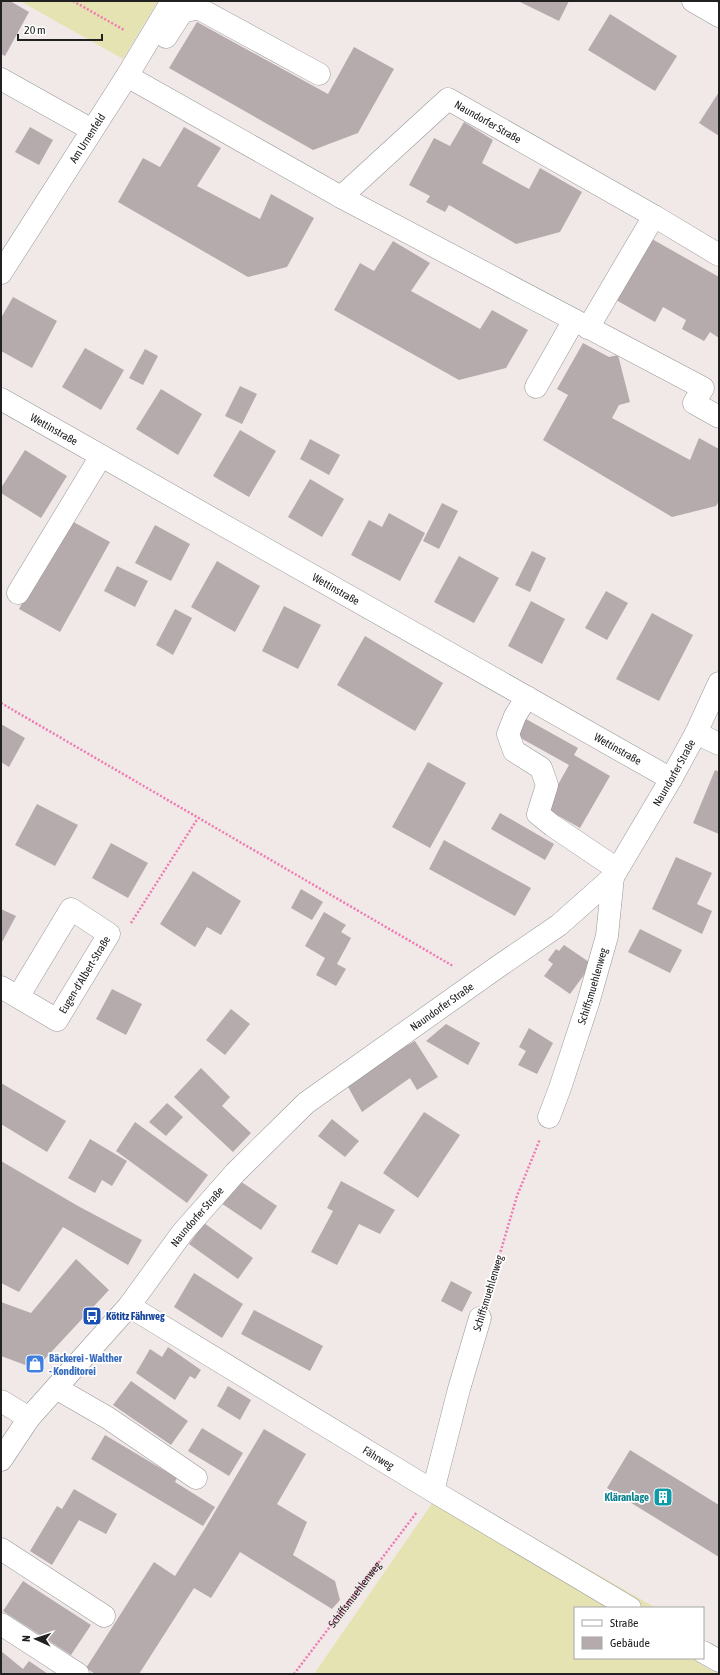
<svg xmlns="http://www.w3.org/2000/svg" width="720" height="1675" viewBox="0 0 720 1675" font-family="'Asap Condensed',sans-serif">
	<rect width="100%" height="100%" fill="#f0e9e8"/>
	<g fill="#e6e3b2">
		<polygon points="20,1 158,1 123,59"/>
		<polygon points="444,1486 656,1608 575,1608 575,1658 702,1658 698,1663 717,1674 314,1674"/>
	</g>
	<g fill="#b6abac">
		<polygon points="1,1 10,1 29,12 5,56 1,54"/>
		<polygon points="518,1 569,1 559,21"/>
		<polygon points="610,14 677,56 655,91 588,50"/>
		<polygon points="197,22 328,94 354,47 394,69 358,133 313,150 169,68"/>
		<polygon points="719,92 719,136 699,123"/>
		<polygon points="464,122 493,140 482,163 529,189 540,168 582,192 560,232 516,244 449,205 445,212 426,202 430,196 409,185 434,138 450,146"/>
		<polygon points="30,127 53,140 39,165 15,152"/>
		<polygon points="184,127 221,148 197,186 260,219 271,194 314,218 287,267 248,277 118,202 143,158 160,167"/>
		<polygon points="652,239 719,277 719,338 710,332 704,341 682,329 686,320 663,307 655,322 616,300"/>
		<polygon points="393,241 430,263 411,291 480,329 492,310 528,330 506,368 459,380 334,310 360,263 374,271"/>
		<polygon points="13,297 57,321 32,368 1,351 1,318"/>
		<polygon points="583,343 609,357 618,355 630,402 619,405 612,418 690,460 699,438 719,449 719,501 716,506 672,517 543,440 568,395 557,389"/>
		<polygon points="85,348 124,370 101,410 62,387"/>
		<polygon points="145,349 158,356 143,385 129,378"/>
		<polygon points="240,386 257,394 242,424 225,416"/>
		<polygon points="161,389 202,414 178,455 136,429"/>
		<polygon points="240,430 276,451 249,497 213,476"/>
		<polygon points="310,439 340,455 329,475 300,459"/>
		<polygon points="25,450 67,476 41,518 1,493 1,488"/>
		<polygon points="310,479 344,499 322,537 288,517"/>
		<polygon points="442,503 458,511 439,549 423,541"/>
		<polygon points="389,513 425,533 400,581 351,555 369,520 382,527"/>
		<polygon points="68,519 110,542 60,632 19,609"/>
		<polygon points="155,525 190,544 171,581 135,563"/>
		<polygon points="532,551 546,558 530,592 515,585"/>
		<polygon points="459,556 499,578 474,623 434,602"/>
		<polygon points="217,561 260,586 235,632 191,607"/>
		<polygon points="117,566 148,581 135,607 104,591"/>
		<polygon points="606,591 628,603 607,640 585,628"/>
		<polygon points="531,601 565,619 542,664 508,646"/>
		<polygon points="284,606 321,625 298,669 262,651"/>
		<polygon points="175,609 192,618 173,655 156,645"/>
		<polygon points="652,613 693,635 659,701 616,679"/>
		<polygon points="365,636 443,683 415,731 337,685"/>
		<polygon points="526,719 578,748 574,755 610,776 580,828 545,808 569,765 517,736"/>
		<polygon points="1,724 25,738 9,767 1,762"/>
		<polygon points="428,762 466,783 430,848 392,827"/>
		<polygon points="715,770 719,772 719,834 693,823"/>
		<polygon points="37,804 78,825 55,866 15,845"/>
		<polygon points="500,813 554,844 545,860 491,829"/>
		<polygon points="444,840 531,888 515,916 429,869"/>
		<polygon points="111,843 148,863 128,898 92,878"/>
		<polygon points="676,857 712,873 697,904 712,911 702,934 652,909"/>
		<polygon points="193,871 241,901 221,935 207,927 195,947 160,924"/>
		<polygon points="301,889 323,902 312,920 291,908"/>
		<polygon points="1,909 16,916 1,944"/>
		<polygon points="324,912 346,925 341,932 351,938 337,964 346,969 336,986 316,975 325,958 305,946"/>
		<polygon points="640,929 682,950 670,973 628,952"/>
		<polygon points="564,945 592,964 570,994 544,976 553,964 548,960 556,949 559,951"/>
		<polygon points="112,989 142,1004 126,1035 96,1019"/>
		<polygon points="231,1009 250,1024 225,1055 206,1040"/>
		<polygon points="446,1024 480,1043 468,1065 426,1041"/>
		<polygon points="529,1028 553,1043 537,1074 518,1065 526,1051 519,1047"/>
		<polygon points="415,1041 438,1077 417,1090 407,1073 410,1078 362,1112 347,1085 395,1052"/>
		<polygon points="201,1068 230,1097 222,1106 251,1133 233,1152 174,1097"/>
		<polygon points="1,1083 66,1121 47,1152 1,1124"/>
		<polygon points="167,1103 183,1117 166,1136 149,1122"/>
		<polygon points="424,1112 460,1135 418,1198 383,1173"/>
		<polygon points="332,1119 359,1141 345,1157 318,1136"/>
		<polygon points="135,1122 208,1175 187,1203 116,1151"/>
		<polygon points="90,1139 127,1161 112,1186 102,1180 95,1193 68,1178"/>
		<polygon points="1,1161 78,1206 142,1240 128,1265 63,1227 19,1292 1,1283"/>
		<polygon points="237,1179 277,1206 261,1230 221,1203"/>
		<polygon points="341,1181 395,1210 380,1234 359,1224 337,1265 311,1252 333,1211 327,1208"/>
		<polygon points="204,1223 253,1258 238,1279 189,1244"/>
		<polygon points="76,1259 109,1290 42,1362 28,1366 1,1356 1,1302 31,1313"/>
		<polygon points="194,1273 243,1304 222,1338 174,1307"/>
		<polygon points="451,1281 472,1292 462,1312 441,1301"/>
		<polygon points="254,1310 323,1346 310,1371 241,1334"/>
		<polygon points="168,1347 201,1370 195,1379 190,1376 175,1400 136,1373 150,1349 162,1357"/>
		<polygon points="131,1381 188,1421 171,1445 113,1405"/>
		<polygon points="228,1386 251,1400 240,1420 217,1406"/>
		<polygon points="202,1428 243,1453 229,1476 188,1451"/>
		<polygon points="264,1429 306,1454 277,1504 307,1522 293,1555 335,1581 340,1600 332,1609 240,1552 211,1598 194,1588 139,1674 95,1674 86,1668 154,1562 175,1576 204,1530"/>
		<polygon points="105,1435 177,1478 175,1482 215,1507 203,1526 91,1459"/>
		<polygon points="630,1450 719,1505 719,1557 607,1488"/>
		<polygon points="74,1489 117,1514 106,1534 79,1520 52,1565 30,1551 57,1506 62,1509"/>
		<polygon points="23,1581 91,1625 71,1655 3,1611"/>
		<polygon points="1,1651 23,1669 29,1661 48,1674 1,1674"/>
	</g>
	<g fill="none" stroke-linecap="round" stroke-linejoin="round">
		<defs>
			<g id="minor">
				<polyline points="693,1 719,16"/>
				<polyline points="166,37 182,12 198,8 319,74"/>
				<polyline points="127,76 341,197 703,388 694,403 719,417"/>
				<polyline points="1,79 92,130"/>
				<path id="s2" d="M341,197L448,99L654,216L719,255"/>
				<path id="s3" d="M1,273L127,76L172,1"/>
				<polyline points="588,328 654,216"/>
				<polyline points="536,387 574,320"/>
				<path id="s4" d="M1,399L671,779"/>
				<polyline points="18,593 101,456"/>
				<polyline points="527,697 515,716 508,734 514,751 541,768 547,785 538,814 553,826 617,869"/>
				<polyline points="696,733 719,744"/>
				<path id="s5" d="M1,987L57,1020L109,934L71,909L18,997"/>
				<path id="s6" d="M549,1117L560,1088L588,1003L607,936L613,877"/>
				<path id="s7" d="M129,1306L433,1491L630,1608"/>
				<polyline points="56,1388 108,1418 196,1478"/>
				<polyline points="1,1401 29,1418"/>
				<path id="s8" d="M1,1460L29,1418L129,1306L182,1233L235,1173L306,1103L499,966L559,925L613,877L671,779L696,733L719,683"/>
				<polyline points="433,1491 459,1389 480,1318"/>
				<polyline points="1,1549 104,1616"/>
				<polyline points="1,1624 78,1674"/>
				<polyline points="703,1652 719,1661"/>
			</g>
		</defs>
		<use href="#minor" stroke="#989898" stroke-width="23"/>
		<g stroke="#f179b1" stroke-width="2.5" stroke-dasharray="2 2" stroke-linecap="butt">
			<polyline points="73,1 124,30"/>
			<polyline points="1,703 453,966"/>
			<polyline points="131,923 198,818"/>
			<polyline points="488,1294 517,1196 540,1139"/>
			<path id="s1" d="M294,1674L417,1512"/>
		</g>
		<use href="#minor" stroke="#fff" stroke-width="22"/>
	</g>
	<defs>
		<symbol id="bus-square" viewBox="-11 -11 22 22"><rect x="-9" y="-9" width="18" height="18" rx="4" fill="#1a4fb4" stroke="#fff"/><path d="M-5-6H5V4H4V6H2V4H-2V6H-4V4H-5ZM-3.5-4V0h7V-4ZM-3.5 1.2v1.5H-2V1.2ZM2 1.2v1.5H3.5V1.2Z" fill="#fff"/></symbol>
		<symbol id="shop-square" viewBox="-11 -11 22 22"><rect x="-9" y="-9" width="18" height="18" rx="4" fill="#3f7fe0" stroke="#fff"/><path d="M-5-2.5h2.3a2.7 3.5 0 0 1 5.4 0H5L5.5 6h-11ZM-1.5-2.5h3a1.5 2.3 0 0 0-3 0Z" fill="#fff"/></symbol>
		<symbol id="building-square" viewBox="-11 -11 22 22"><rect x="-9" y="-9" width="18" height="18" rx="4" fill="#0f9aa8" stroke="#fff"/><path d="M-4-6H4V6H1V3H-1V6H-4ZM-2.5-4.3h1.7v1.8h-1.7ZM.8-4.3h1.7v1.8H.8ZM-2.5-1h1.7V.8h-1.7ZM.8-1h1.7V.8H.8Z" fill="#fff"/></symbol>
	</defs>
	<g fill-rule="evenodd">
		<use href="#bus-square" x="81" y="1305" width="22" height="22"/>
		<use href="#shop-square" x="24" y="1353" width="22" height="22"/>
		<use href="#building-square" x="652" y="1486" width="22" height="22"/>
	</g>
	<g text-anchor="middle" stroke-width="3.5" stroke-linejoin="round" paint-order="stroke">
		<g font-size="11" fill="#212121" stroke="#fff">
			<text dy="4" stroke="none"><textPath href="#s2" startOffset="191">Naundorfer Straße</textPath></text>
			<text dy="4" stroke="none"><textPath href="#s3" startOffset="160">Am Urnenfeld</textPath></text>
			<text dy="4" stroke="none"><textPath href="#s4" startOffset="61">Wettinstraße</textPath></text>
			<text dy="4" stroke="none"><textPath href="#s4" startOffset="385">Wettinstraße</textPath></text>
			<text dy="4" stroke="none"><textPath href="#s4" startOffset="709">Wettinstraße</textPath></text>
			<text dy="4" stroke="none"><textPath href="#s8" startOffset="973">Naundorfer Straße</textPath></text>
			<text dy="4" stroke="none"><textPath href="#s5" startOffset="118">Eugen-d'Albert-Straße</textPath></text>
			<text dy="4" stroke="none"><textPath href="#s6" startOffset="138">Schiffsmuehlenweg</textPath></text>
			<text dy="4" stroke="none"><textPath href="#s8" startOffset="637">Naundorfer Straße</textPath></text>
			<text dy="4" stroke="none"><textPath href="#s8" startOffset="313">Naundorfer Straße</textPath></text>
			<text transform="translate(488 1293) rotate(-73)" y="4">Schiffsmuehlenweg</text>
			<text dy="4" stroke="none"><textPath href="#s7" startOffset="292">Fährweg</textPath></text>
			<text dy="4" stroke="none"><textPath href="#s1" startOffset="100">Schiffsmuehlenweg</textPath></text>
		</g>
		<g font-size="11" font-weight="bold" fill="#164399" stroke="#fff" text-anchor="start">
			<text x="106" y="1320">Kötitz Fährweg</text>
		</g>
		<g font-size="11" font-weight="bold" fill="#366cbe" stroke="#fff" text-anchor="start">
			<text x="49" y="1362">Bäckerei - Walther<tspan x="49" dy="13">- Konditorei</tspan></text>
		</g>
		<g font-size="11" font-weight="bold" fill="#0d838f" stroke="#fff" text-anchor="end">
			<text x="649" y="1501">Kläranlage</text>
		</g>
	</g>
	<rect width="720" height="1675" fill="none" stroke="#212121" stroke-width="4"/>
	<rect x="574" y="1607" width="130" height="52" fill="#ffffff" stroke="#a6a6a6"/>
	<rect x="582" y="1620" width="20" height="6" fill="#ffffff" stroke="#a6a6a6"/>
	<text x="610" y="1627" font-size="12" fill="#212121">Straße</text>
	<rect x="582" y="1637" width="20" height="12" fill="#b6abac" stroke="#a6a6a6"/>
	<text x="610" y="1647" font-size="12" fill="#212121">Gebäude</text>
	<g transform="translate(36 1639) rotate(273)" stroke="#ffffff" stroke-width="3" paint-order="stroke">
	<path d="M0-3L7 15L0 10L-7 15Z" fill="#212121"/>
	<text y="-6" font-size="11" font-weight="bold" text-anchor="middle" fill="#212121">N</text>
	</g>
	<path d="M18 34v6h84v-6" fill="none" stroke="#212121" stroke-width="2"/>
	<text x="24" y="34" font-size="12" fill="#212121" stroke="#ffffff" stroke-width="3" paint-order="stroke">20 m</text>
</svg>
